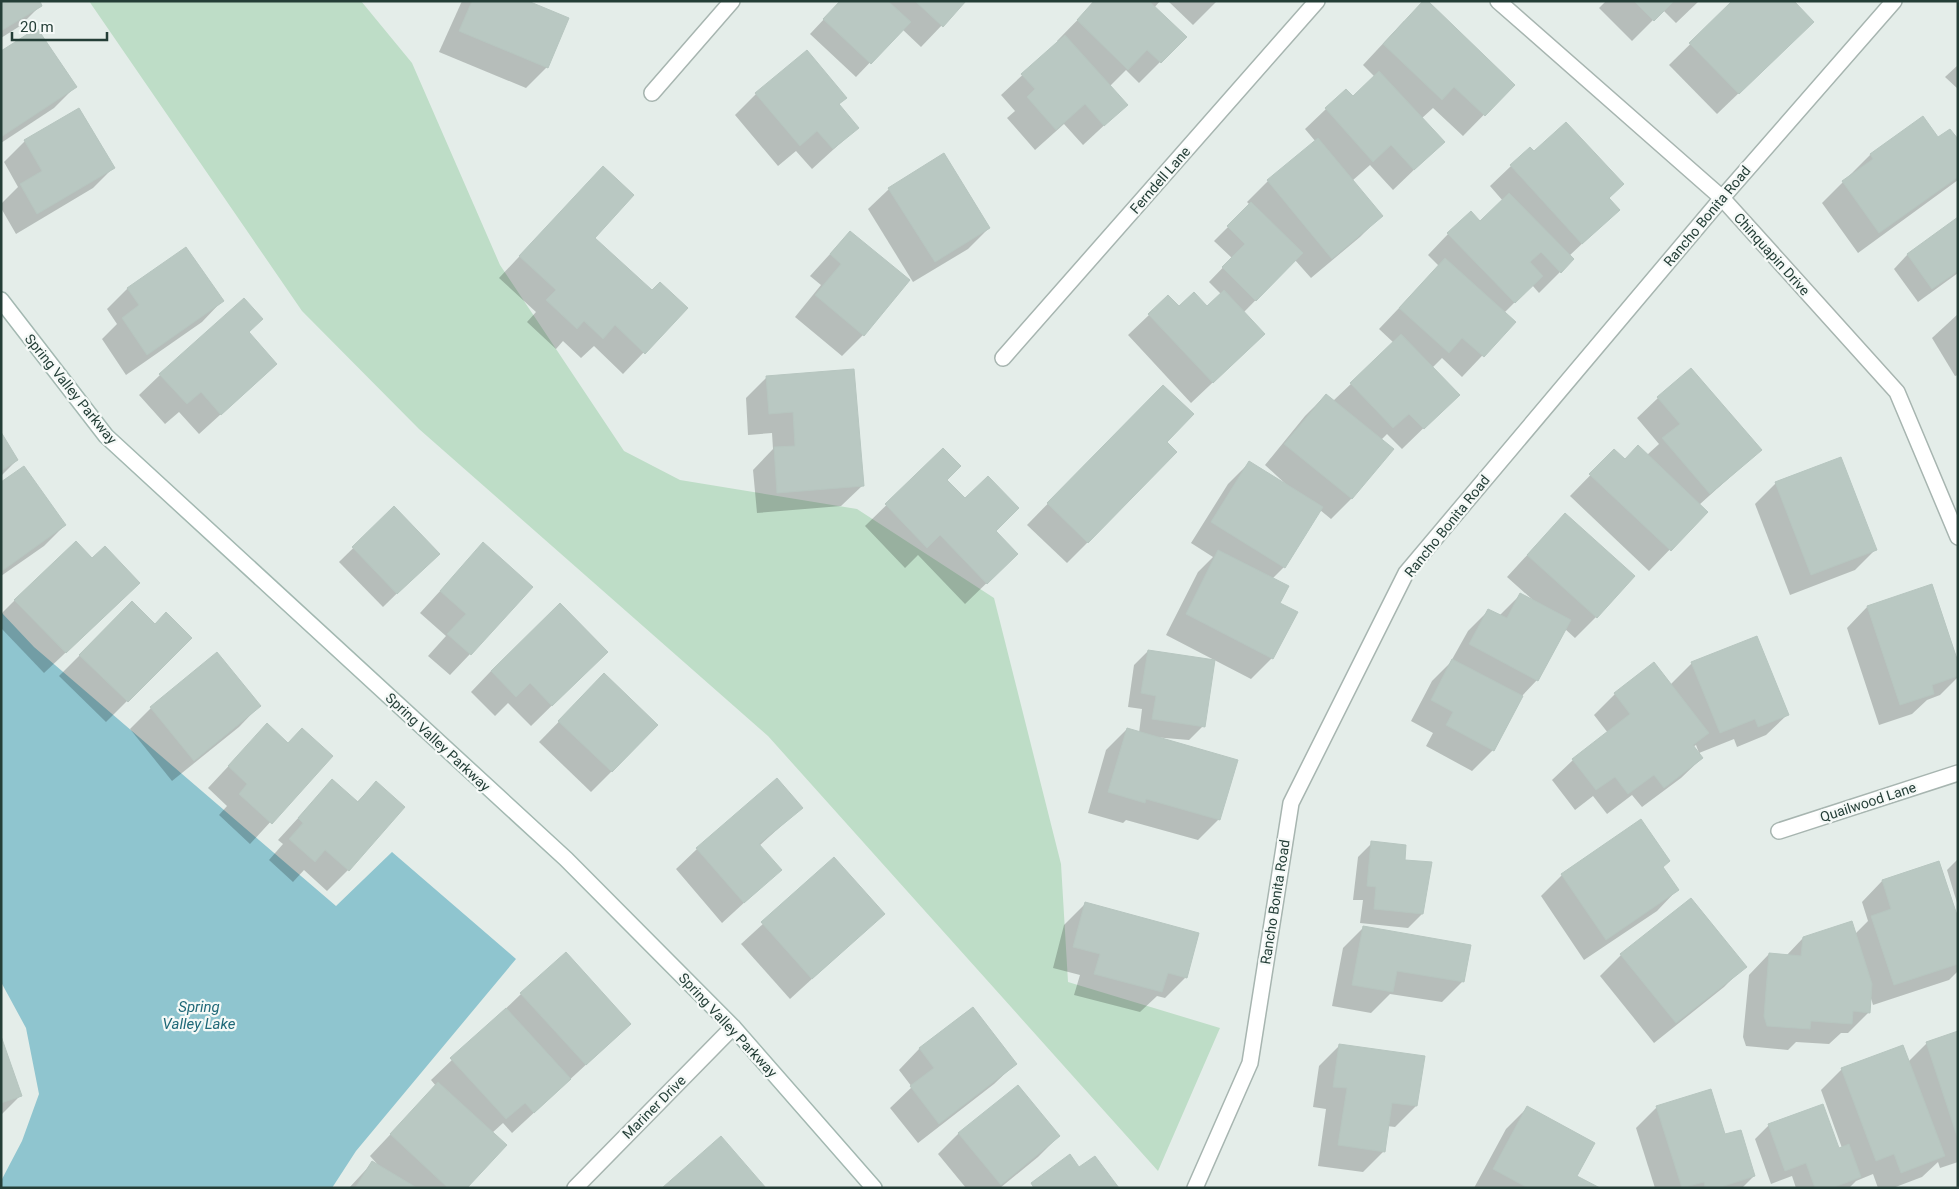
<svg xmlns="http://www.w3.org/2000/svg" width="1959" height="1189" viewBox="0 0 1959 1189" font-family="Roboto,sans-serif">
	<rect width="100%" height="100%" fill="#e4ede9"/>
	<polygon fill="#beddc7" points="89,1 361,1 412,63 500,265 624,451 680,480 857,509 994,598 1061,864 1068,982 1220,1028 1158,1171 768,736 419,429 302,311"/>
	<polygon fill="#8fc5cf" points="1,612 34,647 336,906 392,852 516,959 356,1151 332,1188 1,1188 1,1181 22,1141 39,1094 26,1028 1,982"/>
	<g fill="#0003">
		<polygon points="1,1 41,5 20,26 1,38"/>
		<polygon points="462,1 525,1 547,67 526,88 439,52"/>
		<polygon points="841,1 965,1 921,47 902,29 856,77 810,34"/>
		<polygon points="1096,1 1160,1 1154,8 1185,37 1139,83 1126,70 1109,87 1126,105 1083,145 1064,124 1035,150 1007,118 1015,111 1001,95 1058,42 1057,41"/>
		<polygon points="1168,1 1217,1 1193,25"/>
		<polygon points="1606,1 1699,1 1676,23 1663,10 1632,41 1599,8"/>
		<polygon points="1734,1 1791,43 1717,114 1669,65"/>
		<polygon points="1404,21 1513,85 1463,136 1433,108 1421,119 1443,142 1393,190 1370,165 1352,181 1381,216 1360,237 1311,278 1295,260 1243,313 1264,334 1191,403 1128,335 1149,315 1179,308 1207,308 1221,294 1209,282 1232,258 1214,241 1250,205 1247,202 1268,181 1316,142 1305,129 1326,109 1353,97 1375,77 1363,65"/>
		<polygon points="1,53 75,87 54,108 1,143"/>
		<polygon points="1958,65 1958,89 1945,77"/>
		<polygon points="756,94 845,98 838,105 857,128 812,169 796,151 778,166 735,115"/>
		<polygon points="79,109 113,168 93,188 16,234 1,208 1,204 18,187 4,162 25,141"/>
		<polygon points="1923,118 1938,139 1958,142 1958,180 1858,253 1822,203 1870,155"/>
		<polygon points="1511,166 1608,199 1618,210 1569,256 1573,259 1539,293 1532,285 1504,313 1514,322 1462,377 1442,358 1432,368 1437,415 1402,449 1387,434 1381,440 1392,449 1351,499 1331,519 1320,510 1284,567 1272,579 1278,603 1272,658 1251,679 1166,635 1198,572 1213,557 1191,543 1228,484 1249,463 1290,488 1265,465 1305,416 1326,395 1333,401 1394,343 1379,329 1439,266 1428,255 1448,234 1480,223 1503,201 1490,186"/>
		<polygon points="583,189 593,238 651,292 686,308 623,374 594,346 581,358 563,341 556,349 527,322 536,312 499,278"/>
		<polygon points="889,189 989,228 968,249 913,282 868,209"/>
		<polygon points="1958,218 1958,273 1918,302 1894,269 1907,255"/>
		<polygon points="850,232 863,335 842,356 795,317 821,285 810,276"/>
		<polygon points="128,288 222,301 202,322 126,375 102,339 117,324 107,309"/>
		<polygon points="1958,314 1958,375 1955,376 1932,338"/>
		<polygon points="247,333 276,364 199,434 179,412 165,424 139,395 160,375"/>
		<polygon points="767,377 862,486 841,506 757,513 753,470 773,449 772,433 748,435 746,398"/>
		<polygon points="1658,398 1760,450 1699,505 1706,512 1649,571 1570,496 1614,451 1625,461 1647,455 1659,444 1637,418"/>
		<polygon points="1142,407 1165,442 1088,542 1067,563 1027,525"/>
		<polygon points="1,435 17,460 1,476"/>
		<polygon points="943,450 946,480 994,532 995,575 965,604 918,555 905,568 865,526"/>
		<polygon points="1776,483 1876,549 1855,570 1790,595 1755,504"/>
		<polygon points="1,484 65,525 44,546 1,576"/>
		<polygon points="394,508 424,567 383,607 339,562"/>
		<polygon points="1565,514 1596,617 1575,638 1565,629 1537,680 1522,696 1493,750 1472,771 1426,746 1433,733 1411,721 1432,681 1450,663 1468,631 1489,610 1499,616 1520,595 1534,601 1507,577"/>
		<polygon points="483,544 470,654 450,675 428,656 446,636 420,613"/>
		<polygon points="15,600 117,604 44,673 1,628 1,614"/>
		<polygon points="132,603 155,625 190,638 106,722 59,676"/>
		<polygon points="1867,607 1958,666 1958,677 1940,695 1927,700 1912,714 1879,725 1847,628"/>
		<polygon points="1148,651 1203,726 1189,740 1153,737 1219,819 1198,840 1126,820 1123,823 1088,813 1106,750 1127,729 1139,733 1142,709 1128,707 1134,665"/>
		<polygon points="1692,663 1787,715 1766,735 1737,747 1734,739 1699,753 1696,745 1693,747 1702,758 1681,778 1642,807 1632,795 1607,814 1593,796 1575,810 1552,780 1573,760 1608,733 1594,715 1615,694 1670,685"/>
		<polygon points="491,671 585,673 531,726 508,703 495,716 471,692"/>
		<polygon points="584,696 612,771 591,792 539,742"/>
		<polygon points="259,706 239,727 172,781 130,729 151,708"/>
		<polygon points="267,725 288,744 331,756 250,844 219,815 227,806 208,788"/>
		<polygon points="332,781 357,802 376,783 348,870 327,891 304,870 293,882 269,860 283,844 278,840"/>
		<polygon points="801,808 759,846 780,870 722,923 676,869 697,849"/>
		<polygon points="1641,821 1662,868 1677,890 1657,911 1584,960 1541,896 1562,875"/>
		<polygon points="1372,843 1403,861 1422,914 1408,928 1360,923 1363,900 1353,900 1358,857"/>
		<polygon points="834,859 883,914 790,999 741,944"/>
		<polygon points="1958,859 1958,906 1947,870"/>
		<polygon points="1882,881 1958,922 1958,971 1949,980 1873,1005 1870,995 1869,1012 1848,1033 1841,1033 1829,1044 1796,1042 1788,1050 1746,1046 1743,1037 1749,975 1769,954 1786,956 1803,938 1855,934 1868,921 1862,902"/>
		<polygon points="1085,904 1186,977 1165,998 1157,996 1140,1012 1074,995 1080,975 1053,968 1064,925"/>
		<polygon points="1364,927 1463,981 1442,1002 1390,994 1371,1013 1332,1006 1343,948"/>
		<polygon points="1621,955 1745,966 1724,987 1654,1043 1600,976"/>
		<polygon points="521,994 630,1024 512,1133 503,1123 492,1133 465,1188 349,1188 373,1162 379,1166 370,1156 436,1086 431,1080"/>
		<polygon points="972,1008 1015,1064 994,1084 918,1143 890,1108 912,1087 899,1070 919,1049"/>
		<polygon points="1958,1033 1958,1162 1940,1168 1938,1162 1922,1177 1893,1188 1878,1188 1873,1174 1856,1181 1849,1188 1796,1188 1792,1176 1771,1184 1755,1139 1769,1125 1838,1150 1842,1148 1821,1090 1842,1069 1908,1062 1927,1043"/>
		<polygon points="1,1040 20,1096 1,1115"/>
		<polygon points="1340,1045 1423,1057 1416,1106 1395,1127 1387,1126 1384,1151 1363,1172 1318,1166 1326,1109 1313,1107 1319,1066"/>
		<polygon points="1657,1107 1724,1136 1754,1176 1742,1188 1655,1188 1636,1128"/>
		<polygon points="1527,1108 1576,1176 1597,1188 1474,1188 1506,1129"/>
		<polygon points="959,1133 1059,1136 1038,1157 1000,1188 966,1188 938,1154"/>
	</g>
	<g fill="#b9c8c2" stroke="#b7c6c0">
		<polygon points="1,1 40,1 42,6 1,31"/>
		<polygon points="472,1 528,1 569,18 548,68 459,31"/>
		<polygon points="840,1 888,1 911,22 871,64 823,19"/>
		<polygon points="915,1 966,1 943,27"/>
		<polygon points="1094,1 1149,1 1187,37 1161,63 1147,50 1128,70 1077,20"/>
		<polygon points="1423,1 1428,1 1515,85 1485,116 1454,87 1442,100 1383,44"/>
		<polygon points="1634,1 1674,1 1654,21"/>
		<polygon points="1732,1 1794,1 1814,22 1739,94 1689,43"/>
		<polygon points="37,28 77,87 1,137 1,51"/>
		<polygon points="1065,35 1128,105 1104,126 1085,104 1056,130 1027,97 1035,89 1021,74"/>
		<polygon points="807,50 847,98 839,104 859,128 833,149 817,131 800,146 755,93"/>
		<polygon points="1379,71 1445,142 1414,170 1391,145 1373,162 1325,108 1346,89 1353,96"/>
		<polygon points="79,108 115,168 37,214 20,184 42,171 24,140"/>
		<polygon points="1923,116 1938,137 1950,129 1958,139 1958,177 1879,233 1842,181 1873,159 1870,154"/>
		<polygon points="1566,122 1624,184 1609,198 1620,210 1582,244 1510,165 1530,147 1534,151"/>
		<polygon points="1318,138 1383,216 1332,259 1267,180"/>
		<polygon points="944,153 990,228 935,262 888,188"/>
		<polygon points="603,166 634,195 595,238 652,290 660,282 688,308 645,354 615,325 603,339 584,321 577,329 546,300 556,290 519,256"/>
		<polygon points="1509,193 1574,259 1561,273 1541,252 1530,262 1543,276 1515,303 1447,233 1471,211 1480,221"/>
		<polygon points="1251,202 1303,253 1256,301 1222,267 1245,244 1227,226"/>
		<polygon points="1958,217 1958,271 1932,289 1907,254"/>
		<polygon points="850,231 910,280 864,336 815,295 841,264 830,254"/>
		<polygon points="186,247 224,301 147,355 122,318 139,305 127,288"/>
		<polygon points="1445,258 1516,322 1484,357 1462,338 1449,353 1399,308"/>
		<polygon points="1224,290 1265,334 1213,383 1148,314 1168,295 1179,306 1194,292 1207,306"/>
		<polygon points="244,298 263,319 249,332 277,364 221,415 201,392 187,404 159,374"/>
		<polygon points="1401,334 1460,395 1424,429 1409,414 1393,428 1350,383"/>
		<polygon points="1691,368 1762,450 1710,494 1662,438 1680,424 1657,397"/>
		<polygon points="854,369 864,486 777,493 774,447 795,446 793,412 769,414 766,376"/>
		<polygon points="1163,385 1194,414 1167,442 1177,452 1088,543 1047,503"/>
		<polygon points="1326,394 1394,449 1352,499 1284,444"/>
		<polygon points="1,432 18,460 1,471"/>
		<polygon points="1638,445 1708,512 1671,551 1589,474 1614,449 1625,459"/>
		<polygon points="943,448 961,466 947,480 965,498 988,476 1019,508 996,531 1018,554 987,584 940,535 927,548 885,504"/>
		<polygon points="1841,457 1877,550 1811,575 1775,482"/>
		<polygon points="1249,461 1323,507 1285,568 1211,522"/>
		<polygon points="24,466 66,525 2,571 1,482"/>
		<polygon points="394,506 440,554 397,594 352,547"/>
		<polygon points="1565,513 1635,576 1597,618 1527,555"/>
		<polygon points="76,541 92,558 105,546 140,583 66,653 14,600"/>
		<polygon points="483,542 533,587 471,655 447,634 466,614 440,591"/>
		<polygon points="1218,550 1289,586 1280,603 1298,612 1273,659 1186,614"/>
		<polygon points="1932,584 1958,662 1958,676 1932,685 1934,694 1900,705 1867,606"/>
		<polygon points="1520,593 1571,620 1538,681 1469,644 1488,609 1507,618"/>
		<polygon points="132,601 155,624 166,612 192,638 128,702 79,655"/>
		<polygon points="560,603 608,652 552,706 530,683 516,697 491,671"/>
		<polygon points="1757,636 1789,715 1758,727 1755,719 1720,733 1691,662"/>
		<polygon points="1148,650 1215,660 1205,727 1152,719 1156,696 1141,693"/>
		<polygon points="217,652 261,706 194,761 150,707"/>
		<polygon points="1452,659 1523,696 1494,751 1446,725 1453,712 1431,700"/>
		<polygon points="1654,662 1709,733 1693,745 1703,758 1664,788 1654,775 1628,794 1615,777 1596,790 1572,759 1630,714 1614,693"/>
		<polygon points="604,673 658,725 612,772 558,721"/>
		<polygon points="267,723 288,743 302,728 333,756 272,824 239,794 247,784 228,766"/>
		<polygon points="1127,728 1238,760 1220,820 1146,799 1145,803 1108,792"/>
		<polygon points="777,778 803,808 759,844 782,870 744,903 696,848"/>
		<polygon points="332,779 358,802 376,781 405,807 349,871 325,850 315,862 289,839 303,823 298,818"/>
		<polygon points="1641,819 1670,861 1663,867 1679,890 1606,940 1561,874"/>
		<polygon points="1371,841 1406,845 1405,860 1432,862 1423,914 1374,909 1376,887 1367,886"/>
		<polygon points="834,857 885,914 812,979 761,922"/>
		<polygon points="1939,861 1958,918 1958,964 1894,985 1871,916 1891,909 1882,880"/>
		<polygon points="1691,898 1747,967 1676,1023 1620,954"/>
		<polygon points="1085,902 1199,933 1187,978 1168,973 1162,992 1094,974 1100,954 1073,947"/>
		<polygon points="1852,921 1872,984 1870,1013 1853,1011 1852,1024 1811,1021 1810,1029 1767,1026 1764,1016 1769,953 1801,956 1803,937"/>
		<polygon points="1363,926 1471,945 1464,982 1397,971 1393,992 1352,985"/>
		<polygon points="566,952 631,1024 586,1065 520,993"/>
		<polygon points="973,1007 1017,1064 939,1124 910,1086 934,1068 919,1048"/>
		<polygon points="506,1008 571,1079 534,1113 525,1103 506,1119 450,1058"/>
		<polygon points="1958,1031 1958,1139 1926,1042"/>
		<polygon points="1,1036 22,1096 1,1103"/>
		<polygon points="1339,1044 1425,1056 1417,1106 1392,1103 1385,1152 1338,1145 1347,1088 1333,1087"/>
		<polygon points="1903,1045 1945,1156 1901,1173 1894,1154 1876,1161 1841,1068"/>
		<polygon points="438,1082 507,1145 467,1188 448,1188 390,1134"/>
		<polygon points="1018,1085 1060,1136 1001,1185 958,1133"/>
		<polygon points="1711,1089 1725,1134 1741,1130 1755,1176 1718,1188 1705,1188 1704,1182 1682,1188 1656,1106"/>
		<polygon points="1823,1104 1839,1148 1849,1144 1861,1177 1832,1188 1815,1188 1806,1163 1785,1171 1768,1124"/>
		<polygon points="1527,1106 1595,1143 1577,1176 1600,1188 1528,1188 1493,1169"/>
		<polygon points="721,1136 766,1188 662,1188"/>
		<polygon points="1070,1154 1079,1167 1095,1156 1119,1188 1034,1188 1031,1183"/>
		<polygon points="372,1161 417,1188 355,1188"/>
	</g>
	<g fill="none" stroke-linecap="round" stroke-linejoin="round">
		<defs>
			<g id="street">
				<polyline points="1498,1 1722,198 1897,392 1958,537"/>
				<polyline points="652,93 732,1"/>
				<polyline points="1003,358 1317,1"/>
				<polyline points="1779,831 1958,773"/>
				<polyline points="575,1188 733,1027"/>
				<polyline points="1195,1188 1250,1063 1291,803 1406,573 1722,198 1894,1"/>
			</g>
			<polyline id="secondary" points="1,300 106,436 566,859 733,1027 874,1188"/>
		</defs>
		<use href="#street" stroke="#a7b5b0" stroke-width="18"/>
		<use href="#secondary" stroke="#a3b8b1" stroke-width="18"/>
		<use href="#street" stroke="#fff" stroke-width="15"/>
		<use href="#secondary" stroke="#fff" stroke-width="15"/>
	</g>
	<g text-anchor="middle" stroke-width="4.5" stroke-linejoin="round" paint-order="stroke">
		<g font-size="14" fill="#243e37" stroke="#f5f9f7">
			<text transform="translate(1160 180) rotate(-49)" y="5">Ferndell Lane</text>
			<text transform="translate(1707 216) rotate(-50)" y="5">Rancho Bonita Road</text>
			<text transform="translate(1772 254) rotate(48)" y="5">Chinquapin Drive</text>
			<text transform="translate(71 389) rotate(51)" y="5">Spring Valley Parkway</text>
			<text transform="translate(1447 526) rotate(-51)" y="5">Rancho Bonita Road</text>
			<text transform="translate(438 742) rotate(43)" y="5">Spring Valley Parkway</text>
			<text transform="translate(1868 802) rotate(-18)" y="5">Quailwood Lane</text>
			<text transform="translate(1275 902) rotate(-81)" y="5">Rancho Bonita Road</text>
			<text transform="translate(728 1025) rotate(47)" y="5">Spring Valley Parkway</text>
			<text transform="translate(654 1107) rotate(-45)" y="5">Mariner Drive</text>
		</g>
		<g font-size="15" font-style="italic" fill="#206978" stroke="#f5f9f7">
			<text x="199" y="1012">Spring<tspan x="199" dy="17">Valley Lake</tspan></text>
		</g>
	</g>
	<rect width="1959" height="1189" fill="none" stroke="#243e37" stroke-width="5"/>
	<path d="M12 32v8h95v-8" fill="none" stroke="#243e37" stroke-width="2.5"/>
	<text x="20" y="32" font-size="15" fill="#243e37" stroke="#f5f9f7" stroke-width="4" paint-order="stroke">20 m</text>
</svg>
